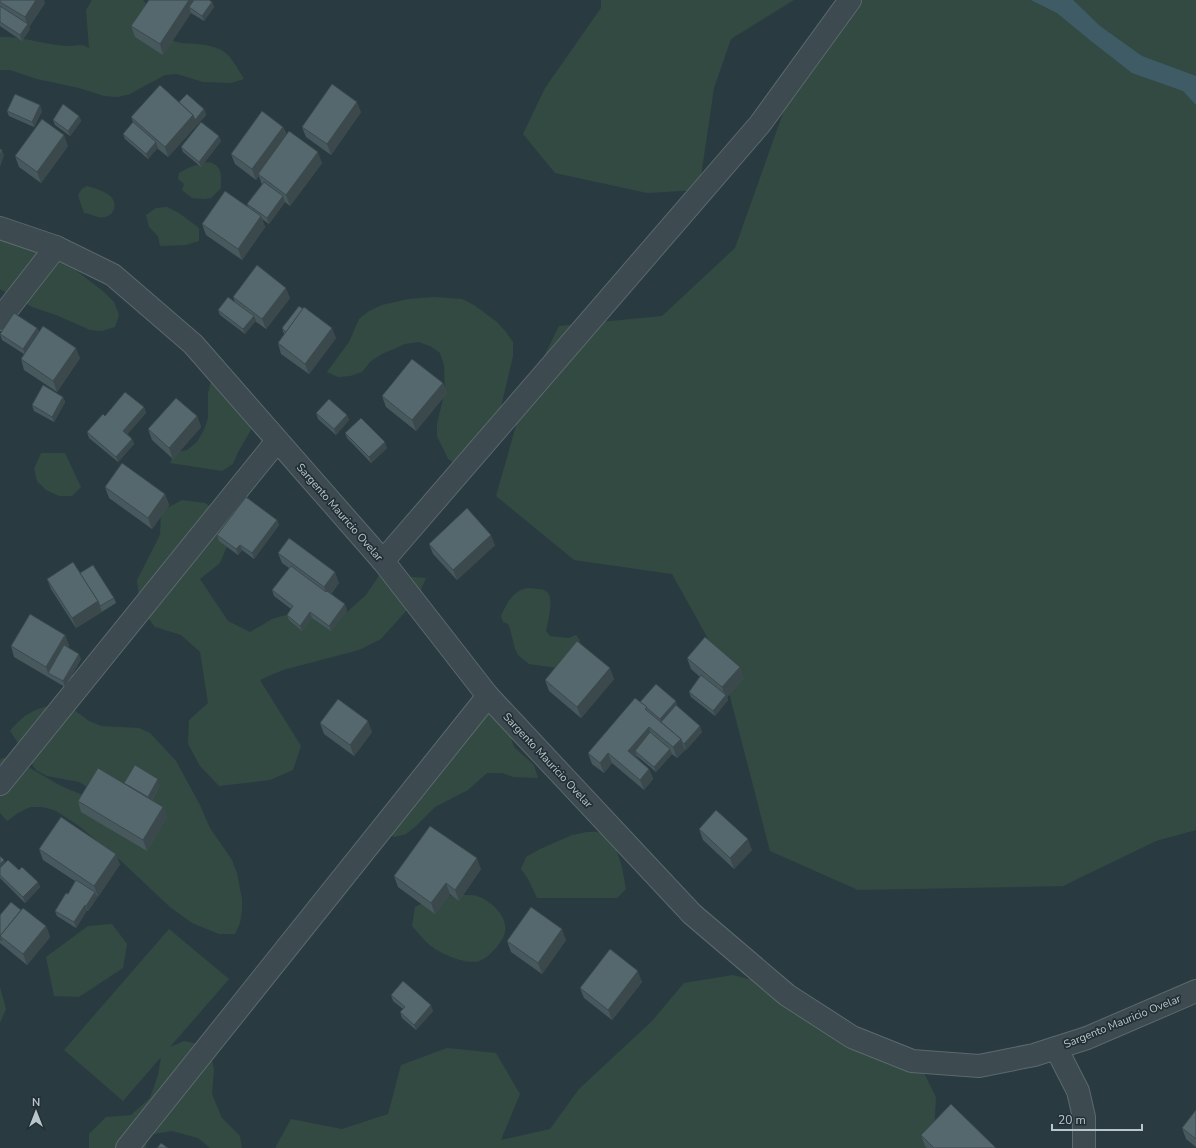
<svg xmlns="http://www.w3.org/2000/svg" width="1196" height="1148" viewBox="0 0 1196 1148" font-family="'Nunito Sans',sans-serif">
	<rect width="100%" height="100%" fill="#293b40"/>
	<g fill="#334a42">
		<path d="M92,0H143C151,10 162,36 174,41C180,44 189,43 196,44C227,47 229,54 244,79L231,83L203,82L177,74L165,75L130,94L118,97L104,96L79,88L37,79L10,70H0V37C23,36 45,45 68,46C78,46 80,43 89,48L86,10Z"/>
		<polygon points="601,0 794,0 731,39 714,88 699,190 647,193 555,173 523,134 545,88 601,8"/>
		<polygon points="848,0 1196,0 1196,830 1156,841 1063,886 858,890 770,851 721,662 672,574 574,560 496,496 525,394 559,326 662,316 735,248 804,54"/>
		<path d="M209,162C223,166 221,175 221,188L211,198L205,199L192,198L182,190L184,184L178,179L179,173C188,167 199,164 209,162Z"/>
		<path d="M87,186C94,188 105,191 110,196C118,203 115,215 105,217C97,219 91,213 84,213L78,195L82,189Z"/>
		<polygon points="167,207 179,213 199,228 199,241 186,245 160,246 158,236 149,227 146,215 156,208"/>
		<polygon points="0,234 47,248 104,292 114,302 119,315 115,327 102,331 90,330 56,315 32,307 0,289"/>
		<polygon points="434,297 462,299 474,305 497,322 506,332 513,342 513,356 501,407 493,431 458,465 448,459 437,436 437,424 445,390 444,365 440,353 430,346 418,342 405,344 382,354 371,361 362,372 350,376 338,377 327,372 349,342 359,319 369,311 382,305 408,299"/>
		<polygon points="211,381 251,416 251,430 238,452 233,464 222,471 170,463 175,452 187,450 197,442 204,430 208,418 208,393"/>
		<polygon points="41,453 65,453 81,487 72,496 59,496 46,490 37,481 34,469"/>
		<polygon points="182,500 205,503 226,516 230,539 220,563 200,579 228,621 250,632 272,619 296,612 347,612 366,595 380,574 426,578 416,600 381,639 359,650 283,670 260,680 301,746 293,770 270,780 219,786 200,766 188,744 189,720 208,703 200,652 181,635 155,627 140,607 137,580 160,535 161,511"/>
		<path d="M528,588C534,589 543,588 547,592C554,598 548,622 546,631L550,636L569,638L576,635L580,640V657L557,668L529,664L518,655L515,649L510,629L508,624L503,622L501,616C507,603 513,590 528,588Z"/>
		<path d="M57,704L69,706L89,721L101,726L139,728L150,733L176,761L200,805L210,828L232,860L237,873L242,899V911L240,923L235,934H219L192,923L170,907L120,860L79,826L56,811L43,807H30L18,813L7,821L0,813V760L3,758L16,760L61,786L95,800L90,789L79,782L47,776L36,770L10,731C25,713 34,709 57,704Z"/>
		<polygon points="482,713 496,716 506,723 514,747 534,765 538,778 513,777 502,773 487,773 468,790 435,807 416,826 406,834 395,837 384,834 380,821 382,810 440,738 458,721"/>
		<path d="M587,832C591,832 597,831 600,833C619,840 623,872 626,889L617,898H537L528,879L521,869L526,857L538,850L572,835Z"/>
		<path d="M438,896C447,896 470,894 477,896C491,901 508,916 505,932C504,938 499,944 496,948C491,953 486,959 479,961C466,965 441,954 431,946C424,941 418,932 412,926L415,907Z"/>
		<polygon points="112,924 127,944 123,968 79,997 54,996 46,957 88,926"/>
		<polygon points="169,929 229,979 170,1047 184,1041 209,1046 214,1070 212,1094 222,1118 240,1136 242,1148 210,1148 198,1138 172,1131 147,1135 146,1148 89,1148 89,1134 106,1117 131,1115 150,1098 158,1075 161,1057 123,1101 64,1050"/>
		<polygon points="733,975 782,988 828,1007 868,1036 914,1053 936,1097 933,1148 276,1148 276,1146 291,1119 342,1129 388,1114 401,1065 447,1048 496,1053 520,1094 501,1140 550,1129 579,1089 652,1021 684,983"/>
		<polygon points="0,987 6,1009 0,1023"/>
	</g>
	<polygon fill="#3e5b66" points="1031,0 1073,0 1100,26 1142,56 1196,76 1196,105 1183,91 1132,73 1091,41 1057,13"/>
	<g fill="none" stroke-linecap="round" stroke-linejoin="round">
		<defs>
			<g id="minor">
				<polyline points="0,228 56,247 113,275 193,344 383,561 488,696 692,914 787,995 852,1037 912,1061 979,1066 1034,1055 1087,1038 1196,991"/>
				<polyline points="0,319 56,247"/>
				<polyline points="383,561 760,124 850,0"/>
				<polyline points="0,784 277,441"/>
				<polyline points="1056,1048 1078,1091 1084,1117 1084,1148"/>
				<polyline points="127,1148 488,696"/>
			</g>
		</defs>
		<use href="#minor" stroke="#5b696e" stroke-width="24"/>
		<use href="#minor" stroke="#3d4b50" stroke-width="22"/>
	</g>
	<g fill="#48595e">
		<polygon points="0,0 45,3 29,27 30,29 22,41 0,26"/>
		<polygon points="149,0 212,2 214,7 204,21 191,13 163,55 135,37 131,26"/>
		<polygon points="179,102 204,109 206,115 168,157 157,148 148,159 125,139 123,134 133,122 131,117"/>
		<polygon points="7,111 42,111 34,127 9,116"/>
		<polygon points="361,112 331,155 306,137 302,127"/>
		<polygon points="79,116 81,121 70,136 55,125 53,120"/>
		<polygon points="283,127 287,135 322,163 290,206 285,202 269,224 262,219 265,227 242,260 206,235 202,224 248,208 247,204 262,185 259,176 256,180 235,164 231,154"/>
		<polygon points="221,141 201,167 183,152 181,147"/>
		<polygon points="68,146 41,183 19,167 15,156"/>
		<polygon points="233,297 290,298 266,329 255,321 245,334 220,315 218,310 235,302"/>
		<polygon points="37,328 39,332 80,358 57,392 24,370 21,359 24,354 2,340 0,334"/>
		<polygon points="282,328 336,338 309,374 281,354 278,343 284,334"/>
		<polygon points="443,383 447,393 416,431 386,407 382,396"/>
		<polygon points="63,397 65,402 54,422 34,411 32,405"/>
		<polygon points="144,407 146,413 127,434 132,439 134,444 118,462 89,438 87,432 105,416"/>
		<polygon points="316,413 347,415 349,420 336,435 318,419"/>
		<polygon points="197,416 201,427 173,459 152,440 148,429"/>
		<polygon points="345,433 387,448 371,463 347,438"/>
		<polygon points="105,487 165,494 169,505 152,529 109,498"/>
		<polygon points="277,520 279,525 254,559 242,550 238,555 219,541 217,535"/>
		<polygon points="429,544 495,545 457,580 433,554"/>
		<polygon points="278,553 339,583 331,594 347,610 331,631 312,618 302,631 289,620 287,615 291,609 274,596 272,590 289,568 282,563"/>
		<polygon points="80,573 114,598 116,603 76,628 51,589 47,579"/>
		<polygon points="65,635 69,646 68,647 81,659 65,687 14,657 11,646"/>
		<polygon points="687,658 744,678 727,697 728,700 715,716 691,697 689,692 700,677 691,669"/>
		<polygon points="614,679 581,718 549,691 545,680"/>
		<polygon points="641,702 678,707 702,732 686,750 684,748 685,750 677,758 672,754 656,772 637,756 636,757 649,769 653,779 644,790 612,763 604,773 592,764 588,753"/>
		<polygon points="320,723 372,732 354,756 324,734"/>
		<polygon points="124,783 160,785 152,800 163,807 167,817 147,851 81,812 78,801"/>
		<polygon points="699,829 752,850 734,869 703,840"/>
		<polygon points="39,849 120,864 98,897 96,895 97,898 88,911 87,910 76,928 57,916 55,911 68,894 75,881 43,860"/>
		<polygon points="0,856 4,860 5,863 19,870 38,882 40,887 25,903 0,878"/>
		<polygon points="481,869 459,901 450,894 435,914 398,887 394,876"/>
		<polygon points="21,910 46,926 50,937 27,965 0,943 0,915"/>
		<polygon points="566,940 542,974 511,952 507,941"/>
		<polygon points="642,982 612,1020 584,998 580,988"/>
		<polygon points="391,995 433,1011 416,1030 402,1018 400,1012 403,1009 393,1001"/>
		<polygon points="1196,1110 1196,1147 1186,1139 1182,1128"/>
		<polygon points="921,1135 996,1148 927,1148 925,1146"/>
	</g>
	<g fill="#3b494c">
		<polygon points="36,0 44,0 45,3 29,27 30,29 22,41 20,35 27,25 25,17"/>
		<polygon points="189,0 197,0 189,7 191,13 163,55 160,44"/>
		<polygon points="212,2 214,7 204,21 202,16"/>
		<polygon points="357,102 361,112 331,155 327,144"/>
		<polygon points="40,105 42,111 34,127 32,122"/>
		<polygon points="204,109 206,115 168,157 165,147 193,115"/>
		<polygon points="79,116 81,121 70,136 68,131"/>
		<polygon points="283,127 287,137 258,174 259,176 256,180 252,169"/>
		<polygon points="64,135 68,146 41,183 37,172"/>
		<polygon points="219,136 221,141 201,167 199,162"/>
		<polygon points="156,142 158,148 148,159 146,154"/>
		<polygon points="2,150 4,155 0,167 0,156"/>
		<polygon points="318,152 322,163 290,206 286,195"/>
		<polygon points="283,196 285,202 269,224 267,218"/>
		<polygon points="261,216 265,227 242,260 238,249"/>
		<polygon points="286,288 290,298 266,329 262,319"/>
		<polygon points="254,316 256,321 245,334 243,329"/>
		<polygon points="37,328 39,333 25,354 23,349"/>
		<polygon points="332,328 336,338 309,374 305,364"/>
		<polygon points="76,348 80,358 57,392 53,381"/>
		<polygon points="443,383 447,393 416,431 412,420"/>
		<polygon points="63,397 65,402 54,422 52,417"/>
		<polygon points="144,407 146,413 125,437 123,431"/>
		<polygon points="347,415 349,420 336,435 334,429"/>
		<polygon points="197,416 201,427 173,459 169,448"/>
		<polygon points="132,439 134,444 118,462 116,457"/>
		<polygon points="385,442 387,448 371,463 369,457"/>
		<polygon points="165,494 169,505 152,529 148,518"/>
		<polygon points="277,520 279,525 254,559 252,553"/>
		<polygon points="491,535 495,545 457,580 453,570"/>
		<polygon points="240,545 242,550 238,555 236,549"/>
		<polygon points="335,572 339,583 328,597 324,587"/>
		<polygon points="98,601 102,612 76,628 72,618"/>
		<polygon points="345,604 347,610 331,631 329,626"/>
		<polygon points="310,612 312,618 302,631 300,626"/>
		<polygon points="65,635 69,646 52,675 48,673 46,667"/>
		<polygon points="79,654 81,659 65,687 63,681"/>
		<polygon points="740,667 744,678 727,697 728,700 715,716 713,711 725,696 722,687"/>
		<polygon points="610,668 614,679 581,718 577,707"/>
		<polygon points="676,701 678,707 662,725 660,719"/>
		<polygon points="368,721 372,732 354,756 350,745"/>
		<polygon points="700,726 702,732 686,750 684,744"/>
		<polygon points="649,727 652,738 635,751 637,756 632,762 628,751"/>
		<polygon points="681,739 685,750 677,758 673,747"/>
		<polygon points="670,749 672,754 656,772 654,767"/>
		<polygon points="608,753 612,763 604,773 600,763"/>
		<polygon points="649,769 653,779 644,790 640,780"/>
		<polygon points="158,779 160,785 149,804 147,799"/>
		<polygon points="163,807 167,817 147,851 143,840"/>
		<polygon points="748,839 752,850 734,869 730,858"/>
		<polygon points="116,854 120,864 98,897 94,886"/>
		<polygon points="477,858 481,869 459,901 455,890"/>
		<polygon points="4,860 6,865 0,872 0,864"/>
		<polygon points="38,882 40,887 25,903 23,897"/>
		<polygon points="446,883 450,894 435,914 431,903"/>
		<polygon points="95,892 97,898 88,911 86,906"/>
		<polygon points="85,905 87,910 76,928 74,922"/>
		<polygon points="46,926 50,937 27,965 23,954"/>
		<polygon points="562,929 566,940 542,974 538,963"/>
		<polygon points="638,971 642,982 612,1020 608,1010"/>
		<polygon points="431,1005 433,1011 416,1030 414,1025"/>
	</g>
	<g fill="#54686d" stroke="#3b494c">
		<polygon points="0,0 36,0 25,17 0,2"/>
		<polygon points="149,0 189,0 160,44 131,26"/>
		<polygon points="194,0 209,0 212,2 202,16 189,7"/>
		<polygon points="0,6 28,24 20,35 0,22"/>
		<polygon points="332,84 357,102 327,144 302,127"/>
		<polygon points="160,85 193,115 165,147 131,117"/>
		<polygon points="15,94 40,105 32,122 7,111"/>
		<polygon points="187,94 204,109 195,120 193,115 179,102"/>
		<polygon points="63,104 79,116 68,131 53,120"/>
		<polygon points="262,111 283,127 252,169 231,154"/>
		<polygon points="42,119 64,135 37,172 15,156"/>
		<polygon points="133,122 156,142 146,154 123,134"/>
		<polygon points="201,122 219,136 199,162 181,147"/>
		<polygon points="289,131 318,152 286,195 258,174"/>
		<polygon points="0,149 2,150 0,156"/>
		<polygon points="264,182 283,196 267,218 247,204"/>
		<polygon points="225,191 261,216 238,249 202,224"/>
		<polygon points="257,265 286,288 262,319 233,297"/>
		<polygon points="228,297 254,316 243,329 218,310"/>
		<polygon points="299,306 303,309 286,332 282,328"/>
		<polygon points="304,307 332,328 305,364 278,343"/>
		<polygon points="14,313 37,328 23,349 0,334"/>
		<polygon points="43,326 76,348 53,381 21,359"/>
		<polygon points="412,359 443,383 412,420 382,396"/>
		<polygon points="43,385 63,397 52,417 32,405"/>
		<polygon points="125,392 144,407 123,431 132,439 116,457 87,432 103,414 105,416"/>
		<polygon points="176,398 197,416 169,448 148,429"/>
		<polygon points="329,399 347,415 334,429 316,413"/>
		<polygon points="361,418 385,442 369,457 345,433"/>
		<polygon points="122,463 165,494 148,518 105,487"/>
		<polygon points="246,497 277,520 252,553 240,545 236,549 217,535"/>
		<polygon points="467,508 491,535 453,570 429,544"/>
		<polygon points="289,538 335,572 324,587 278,553"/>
		<polygon points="73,562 98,601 72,618 47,579"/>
		<polygon points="93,565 114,598 100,606 98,601 80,573"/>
		<polygon points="291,566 326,592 327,591 345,604 329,626 310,612 300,626 287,615 293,606 272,590"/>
		<polygon points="30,614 65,635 46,667 11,646"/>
		<polygon points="705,637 740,667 722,687 687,658"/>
		<polygon points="577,641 610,668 577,707 545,680"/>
		<polygon points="64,645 79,654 63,681 48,673"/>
		<polygon points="701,675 726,695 713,711 689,692"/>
		<polygon points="656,684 676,701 660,719 640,702"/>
		<polygon points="635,698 647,707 645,709 681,739 673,747 649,727 628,751 649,769 640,780 608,753 600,763 588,753"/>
		<polygon points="338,699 368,721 350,745 320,723"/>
		<polygon points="676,705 700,726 684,744 682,742 681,739 661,722"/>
		<polygon points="650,732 670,749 654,767 635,751"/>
		<polygon points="135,765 158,779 148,797 124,783"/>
		<polygon points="98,768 163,807 143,840 78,801"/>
		<polygon points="716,810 748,839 730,858 699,829"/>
		<polygon points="61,817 116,854 94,886 39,849"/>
		<polygon points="430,826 477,858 455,890 446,883 431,903 394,876"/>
		<polygon points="0,856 4,860 0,864"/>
		<polygon points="8,860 19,870 22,867 38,882 23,897 0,875 0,868"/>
		<polygon points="76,880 95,892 86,906 85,905 74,922 55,911 66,893 68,894"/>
		<polygon points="11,902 21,910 0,936 2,941 0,939 0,915"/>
		<polygon points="531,907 562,929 538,963 507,941"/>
		<polygon points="23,908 46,926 23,954 0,936"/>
		<polygon points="610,949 638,971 608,1010 580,988"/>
		<polygon points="403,981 431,1005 414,1025 400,1012 405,1007 391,995"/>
		<polygon points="951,1104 996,1148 934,1148 921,1135"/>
		<polygon points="1196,1110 1196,1139 1182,1128"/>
		<polygon points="161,1143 168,1148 157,1148"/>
	</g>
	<g text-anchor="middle" stroke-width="3.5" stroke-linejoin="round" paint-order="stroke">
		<g font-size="11" fill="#bac6ca" stroke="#223036">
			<text transform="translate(340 512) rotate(49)" y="4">Sargento Mauricio Ovelar</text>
			<text transform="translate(548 760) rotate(47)" y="4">Sargento Mauricio Ovelar</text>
			<text transform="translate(1122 1021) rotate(-22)" y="4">Sargento Mauricio Ovelar</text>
		</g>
	</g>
	<g transform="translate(36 1112)" stroke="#223036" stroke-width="3" paint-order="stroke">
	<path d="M0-3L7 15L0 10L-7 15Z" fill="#bac6ca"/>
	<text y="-6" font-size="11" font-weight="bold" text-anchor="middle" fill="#bac6ca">N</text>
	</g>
	<path d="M1052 1124v6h90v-6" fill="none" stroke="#bac6ca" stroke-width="2"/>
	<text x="1058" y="1124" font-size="12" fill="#bac6ca" stroke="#223036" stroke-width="3" paint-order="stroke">20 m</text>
</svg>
